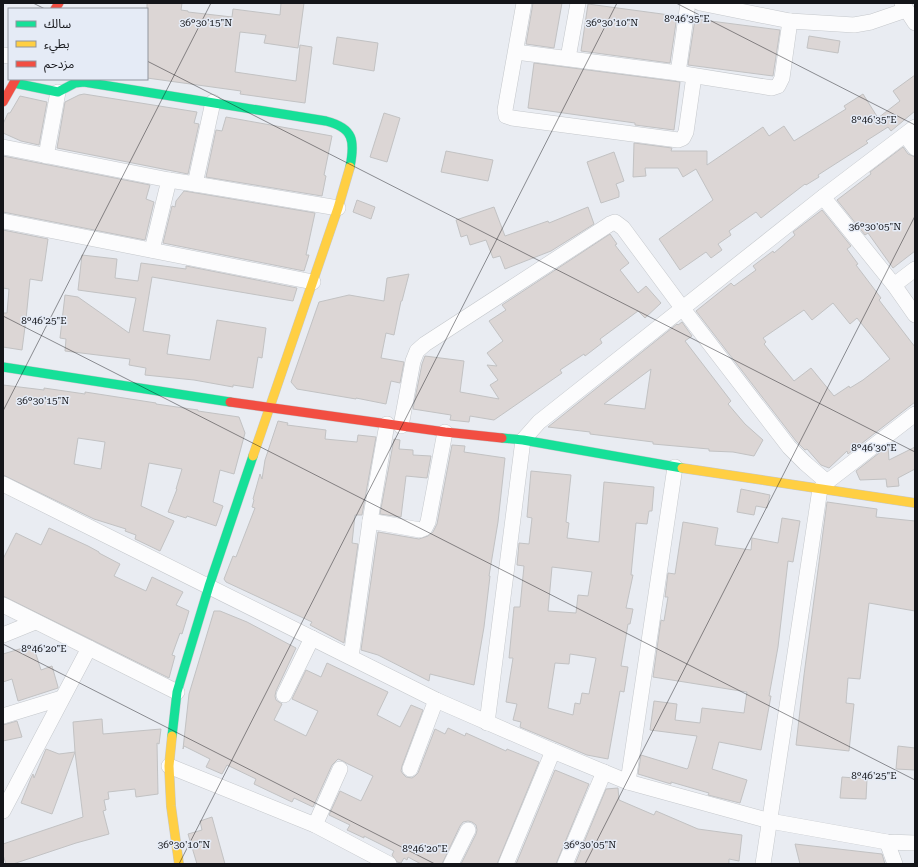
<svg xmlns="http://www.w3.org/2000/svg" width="918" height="867" viewBox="0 0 918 867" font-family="'Roboto Serif','Noto Sans Arabic',serif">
	<rect width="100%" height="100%" fill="#e9ecf2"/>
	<g fill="#dcd6d5" stroke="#c2c2c3" fill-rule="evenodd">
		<polygon points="147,3 182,3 181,10 188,11 188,12 232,17 233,9 280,15 281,3 304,3 298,48 264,43 266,35 240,32 235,72 296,81 300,45 312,47 305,103 240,94 241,91 147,78"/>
		<polygon points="533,3 562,3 554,48 526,44"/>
		<polygon points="588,4 677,16 670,63 581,51"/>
		<polygon points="695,19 780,30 773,76 688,65"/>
		<polygon points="809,36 840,41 838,53 807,48"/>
		<polygon points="337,37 378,43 374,71 333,64"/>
		<polygon points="534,63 680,82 674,130 635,125 635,123 528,108"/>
		<polygon points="915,75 915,111 891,131 888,127 866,141 868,143 818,175 819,177 806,185 805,184 761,218 756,212 729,231 731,235 718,244 722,250 711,258 706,252 680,270 659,239 713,200 696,169 683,177 678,168 645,168 646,176 633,177 634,143 672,148 671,151 707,151 707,165 763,127 769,136 784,126 794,141 846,109 844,106 863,94 878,118 900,101 893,91"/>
		<polygon points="84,94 197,112 194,123 199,124 188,174 57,148 65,102 79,95"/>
		<polygon points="20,96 47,102 39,145 21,141 3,133 3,124 8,113 10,113 13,108"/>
		<polygon points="384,113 400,118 387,162 370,157"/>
		<polygon points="226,117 332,136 324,175 326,176 322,196 206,177 216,130 222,131"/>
		<polygon points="903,147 908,154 915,157 915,251 893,268 868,233 865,235 837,200 871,174 870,172"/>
		<polygon points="446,151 493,160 488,181 441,172"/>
		<polygon points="614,152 624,181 616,184 619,192 619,197 601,203 587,162"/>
		<polygon points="3,156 150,185 146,199 154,202 145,240 3,212"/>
		<polygon points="184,191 315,213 306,255 309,255 304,271 163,243 172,206 175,207 176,201"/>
		<polygon points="357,200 375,207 371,219 353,212"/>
		<polygon points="494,207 505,236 548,221 549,223 588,207 594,224 551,251 505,269 500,256 493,258 486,240 470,245 467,235 461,237 456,220"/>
		<path d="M822,210L851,246L847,249L858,264L856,265L881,298L879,300L915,347V402L848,454L847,451L829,468L821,465L807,449L805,450L796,441L696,311L731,283L734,286L756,270L753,266L773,251L774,253L795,235L793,232ZM833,303L850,324L857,318L890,359L863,380L850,388L849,386L834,396L811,368L794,381L764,344L766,342L763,338L804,310L812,320Z"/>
		<polygon points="3,230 48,239 42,281 30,279 26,319 22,350 3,347 3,313 7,313 9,289 3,288"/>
		<polygon points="610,234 617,244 615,245 629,263 620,270 638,293 646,286 661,303 645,318 638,311 600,339 602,343 585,356 584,354 560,370 562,373 494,420 470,416 469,422 450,420 451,415 413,409 422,364 425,356 464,361 460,392 499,399 490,385 498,380 487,365 497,366 487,353 503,341 489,321 506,310 502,305"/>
		<polygon points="82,255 117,259 115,278 138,281 141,263 186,269 186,266 297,288 293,301 152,277 143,331 170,335 167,354 210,360 217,320 266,328 262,358 258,357 253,388 233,385 233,387 194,380 145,375 146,368 129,365 130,359 65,351 66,339 60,338 65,295 78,297 129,333 136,298 78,290"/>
		<polygon points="409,274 402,301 401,301 394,335 386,333 381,358 404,362 400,383 391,381 386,404 356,398 356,399 297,389 291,382 319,302 349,295 384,301 387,278"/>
		<path d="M682,322L692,336L685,341L731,401L728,404L745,424L763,440L754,456L733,452L709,451V449L653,444V442L590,434V432L548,427L677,324L678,325ZM651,369L645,409L604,404Z"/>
		<path d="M3,385L44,390V388L85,394V392L156,403V404L198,410V411L239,417L245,433L234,474L220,470L213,502L223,506L216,526L187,516L186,518L168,512L177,489H176L182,469L149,463L141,506L174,521L160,551L135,539L136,535L125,531L126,529L94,519L3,475ZM78,438L105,442L101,469L74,464Z"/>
		<polygon points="278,421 288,423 287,425 326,430 325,439 357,442 358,435 376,437 362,515 355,515 352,543 358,544 344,643 310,625 312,622 226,582 224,579 233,556 236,557 255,508 252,507 254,500 253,499 260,474 262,479 265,460"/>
		<polygon points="394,439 400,440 399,449 413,450 413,455 431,456 427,478 406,476 401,517 380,514"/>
		<polygon points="452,445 465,446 464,452 505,458 498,522 489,576 490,576 484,627 474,685 430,674 429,681 378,655 361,650 378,532 419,539 428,536 433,532 437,524"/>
		<polygon points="888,446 889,460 915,447 915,469 898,478 899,486 887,487 886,479 860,480 856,471"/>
		<path d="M531,471L571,475L566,522L569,523L567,538L599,542L604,482L654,487L652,511H649L647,524L636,523L631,575H633L626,608L633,609L630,624H628L621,666L628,667L624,692L620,691L608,759L587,755L520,727L521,722L513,720L517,704L506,702L513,658H509L514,607H520L524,566L517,565L519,543L529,544L532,518L527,517ZM552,567L592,572L588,596L578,595L576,613L548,611ZM570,654L596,658L589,694L582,693L580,704L575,703L573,715L548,708L555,663L569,664Z"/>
		<polygon points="741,489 770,495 767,508 756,506 754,515 737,512"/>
		<polygon points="827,502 877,509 876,517 915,521 915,611 869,603 860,679 848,678 846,703 854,704 849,751 796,745 804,675"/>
		<polygon points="782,518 800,521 793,562 788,561 778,647 769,696 771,696 761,750 719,742 712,769 747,780 740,803 708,795 709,793 671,782 671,784 638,774 641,755 687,769 688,768 697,736 650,730 654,701 677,704 675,720 700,723 702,708 744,713 747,692 653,677 661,620 664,621 668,597 665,597 668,573 675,574 683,522 718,528 715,545 751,550 752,538 778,543"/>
		<polygon points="49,528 88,546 99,552 99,553 120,564 114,576 146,591 152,577 183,592 176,605 189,611 182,634 180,633 172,655 175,656 169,678 3,596 3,559 16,533 41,545"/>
		<polygon points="214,611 220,611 247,622 296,648 276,691 275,696 276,700 282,704 274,720 306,736 318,711 292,699 306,670 321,677 327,663 388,692 377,715 400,727 411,705 423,710 402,766 401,771 403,774 406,777 412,778 415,776 418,773 435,729 445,734 448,728 465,736 466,733 506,751 507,749 539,762 497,864 461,864 476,834 477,830 476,825 472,822 468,821 463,822 460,826 442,864 421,864 408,857 407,860 404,858 401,863 397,862 392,855 394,851 364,836 364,838 347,830 350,825 329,815 340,791 361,801 373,776 348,764 343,761 338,759 332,765 313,807 294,798 292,802 254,784 256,779 227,765 222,774 206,767 210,759 184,746 183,749 189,694"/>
		<polygon points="33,645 41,670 52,666 58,687 58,688 18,701 12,679 3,682 3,654"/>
		<polygon points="102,719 103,734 161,729 159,744 157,743 158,794 136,797 135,789 108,792 109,799 104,800 106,810 103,811 109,834 76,843 13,864 6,864 3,855 3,844 83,817 75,752 73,722"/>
		<polygon points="17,721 22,737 3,741 3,725"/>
		<polygon points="898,746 915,748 915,770 896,769"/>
		<polygon points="46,749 59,754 75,752 52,814 21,803 31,778 33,774 34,778"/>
		<polygon points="555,770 589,784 556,864 516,864"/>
		<polygon points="842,777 867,779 866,799 840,798"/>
		<polygon points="618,788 619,800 654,815 656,811 698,829 742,835 739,861 729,859 729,864 575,864 606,789"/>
		<polygon points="212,817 225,864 197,864 188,834 202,830 200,821"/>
		<polygon points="795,844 882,854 885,864 800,864"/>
	</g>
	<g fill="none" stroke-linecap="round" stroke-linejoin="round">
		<defs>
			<g id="street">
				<polyline points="524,3 505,110 506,116 512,118 678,140 683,138 686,132 694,76"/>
				<polyline points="700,3 790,21 854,25 871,22 906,10"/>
				<polyline points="902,3 915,23"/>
				<polyline points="516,52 678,73 772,88 778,86 782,78 790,21"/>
				<polyline points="3,55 9,56"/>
				<polyline points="568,58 578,3"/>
				<polyline points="678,73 688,3"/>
				<polyline points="905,135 915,148"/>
				<polyline points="3,147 169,180 195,184 338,208"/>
				<polyline points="46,156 58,92"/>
				<polyline points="195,184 213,102"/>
				<polyline points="823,197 894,285 915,315"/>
				<polyline points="3,221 313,282"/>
				<polyline points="152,250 169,180"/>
				<polyline points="894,285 915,269"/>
				<polyline points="401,426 413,361 417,351 425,344 610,224 615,222 623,228 683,309 789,447 805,463 827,482"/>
				<polyline points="3,484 436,700 553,751 628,782 770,821 887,842 915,843"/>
				<polyline points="370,521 420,530 425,528 428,522 445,432"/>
				<polyline points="3,605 177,692"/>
				<polyline points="3,635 35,622"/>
				<polyline points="351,657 370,521 387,424"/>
				<polyline points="284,695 312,638"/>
				<polyline points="3,716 62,698"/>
				<polyline points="487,723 523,440 539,422 823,197 915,127"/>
				<polyline points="169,766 315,825 389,864"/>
				<polyline points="410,769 436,700"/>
				<polyline points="628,782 675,467"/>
				<polyline points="3,811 89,648"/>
				<polyline points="315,825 340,769"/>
				<polyline points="887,842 895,864"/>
				<polyline points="451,864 468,830"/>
				<polyline points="506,864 553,751"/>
				<polyline points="565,864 604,772"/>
				<polyline points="763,864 820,489 827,482 915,414"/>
			</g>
			<g id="fast">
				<path d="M14,83L58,92L75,83L84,82L326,121C354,128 355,141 350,167"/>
				<polyline points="3,367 230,402"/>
				<polyline points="502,438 523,440 682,468"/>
				<polyline points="172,736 177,692 209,586 253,456"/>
			</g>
			<g id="slow">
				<polyline points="253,456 338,208 350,167"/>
				<polyline points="682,468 915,503"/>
				<polyline points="172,736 169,766 171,806 179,864"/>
			</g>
			<g id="jam">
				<polyline points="55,9 59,3"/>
				<polyline points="3,102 16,79"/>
				<polyline points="230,402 445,432 502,438"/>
			</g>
		</defs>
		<use href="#street" stroke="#c5c8cc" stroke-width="16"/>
		<use href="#fast" stroke="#c5c8cc" stroke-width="10"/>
		<use href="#slow" stroke="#c5c8cc" stroke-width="10"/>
		<use href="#jam" stroke="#c5c8cc" stroke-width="10"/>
		<use href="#street" stroke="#fcfcfd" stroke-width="15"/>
		<use href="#fast" stroke="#16e098" stroke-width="9"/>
		<use href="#slow" stroke="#ffcf43" stroke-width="9"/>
		<use href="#jam" stroke="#f24e42" stroke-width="9"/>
	</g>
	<path fill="none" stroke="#141519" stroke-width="1" stroke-opacity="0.45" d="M33,3L45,9M676,3L915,125M147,61L915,452M3,316L915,780M3,411L211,3M3,644L435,864M179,864L617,3M585,864L915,216"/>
	<g font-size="10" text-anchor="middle" fill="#141519" stroke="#e5ebf6" stroke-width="3" stroke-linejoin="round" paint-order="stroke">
		<text x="687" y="22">8°46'35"E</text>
		<text x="206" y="26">36°30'15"N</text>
		<text x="612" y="26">36°30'10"N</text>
		<text x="874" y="123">8°46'35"E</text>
		<text x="875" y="230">36°30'05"N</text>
		<text x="44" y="324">8°46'25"E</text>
		<text x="43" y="404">36°30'15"N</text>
		<text x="874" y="451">8°46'30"E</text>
		<text x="44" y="652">8°46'20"E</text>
		<text x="874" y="779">8°46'25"E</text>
		<text x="184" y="848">36°30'10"N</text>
		<text x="590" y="848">36°30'05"N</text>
		<text x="425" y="852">8°46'20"E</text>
	</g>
	<rect width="918" height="867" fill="none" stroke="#141519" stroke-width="8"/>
	<rect x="8" y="8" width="140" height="72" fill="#e5ebf6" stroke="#91959e"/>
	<rect x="16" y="21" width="20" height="6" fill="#16e098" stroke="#91959e"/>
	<text x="44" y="28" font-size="12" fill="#141519">سالك</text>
	<rect x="16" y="41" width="20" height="6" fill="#ffcf43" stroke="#91959e"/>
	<text x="44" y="48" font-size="12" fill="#141519">بطيء</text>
	<rect x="16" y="61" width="20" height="6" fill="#f24e42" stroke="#91959e"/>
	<text x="44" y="68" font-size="12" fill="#141519">مزدحم</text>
</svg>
